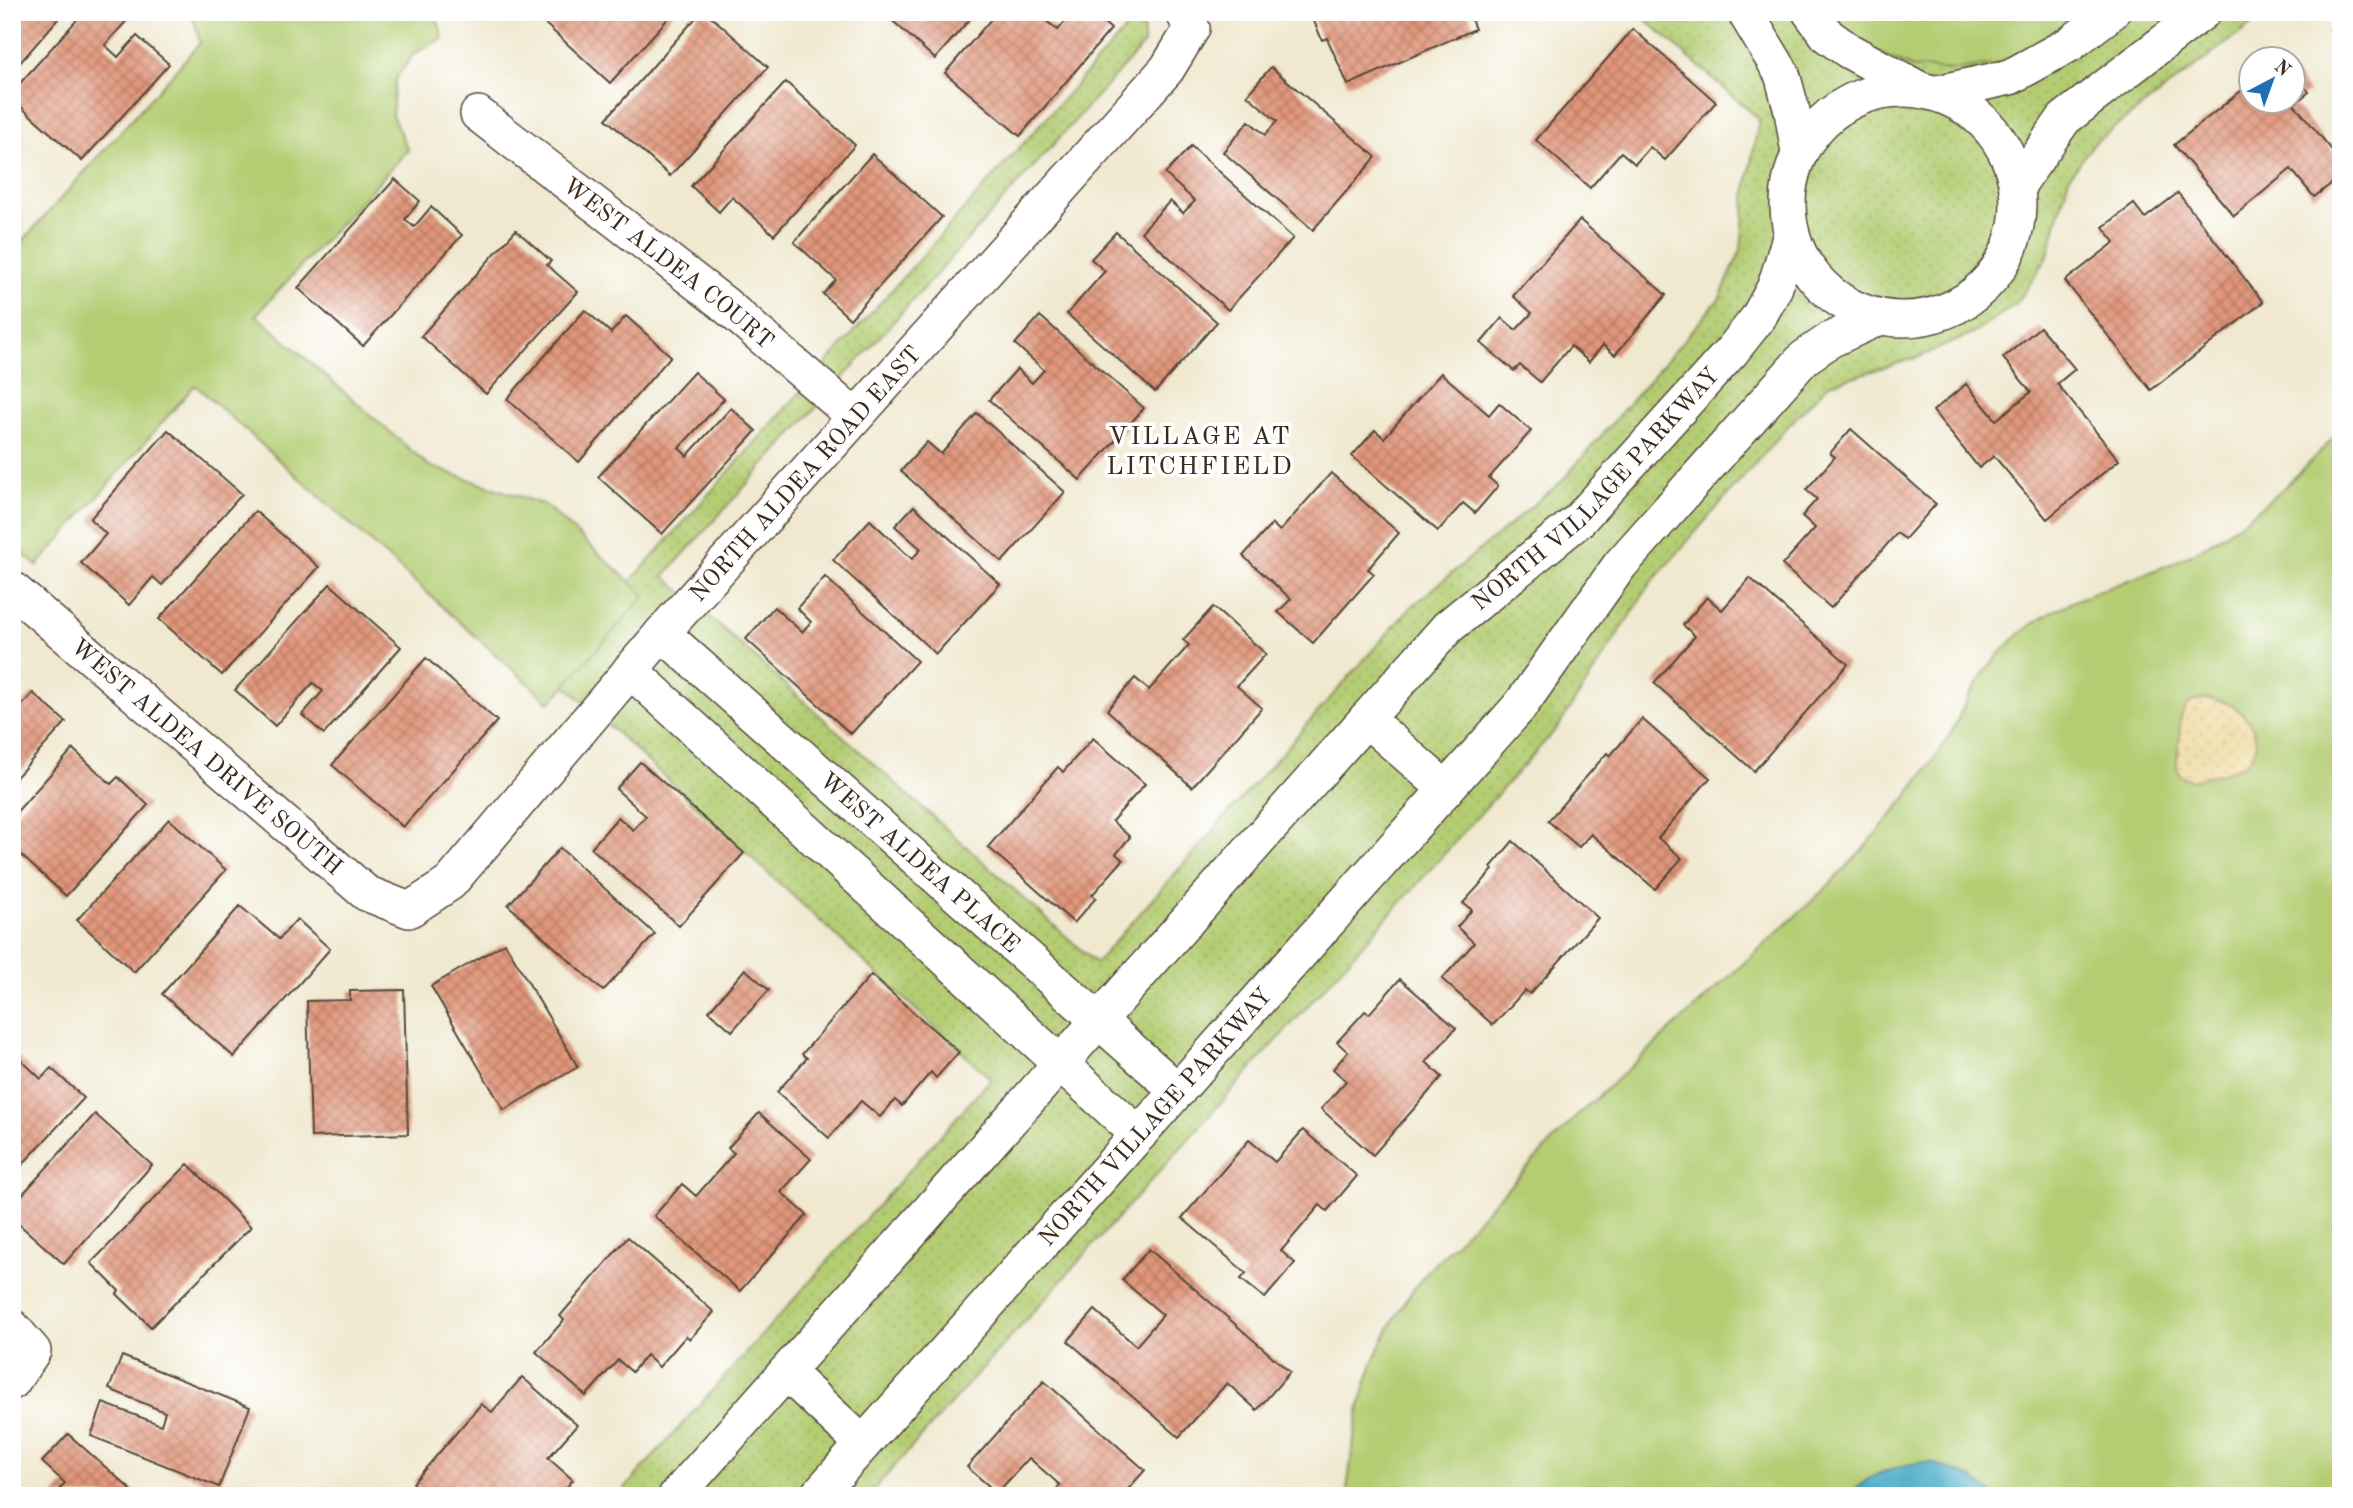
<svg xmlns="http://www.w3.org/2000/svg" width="2353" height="1508" viewBox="0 0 2353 1508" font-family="'Old Standard TT',serif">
	<defs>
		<pattern id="sand-dots" width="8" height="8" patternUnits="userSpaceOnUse" patternTransform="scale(1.75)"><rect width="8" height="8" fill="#eeda9e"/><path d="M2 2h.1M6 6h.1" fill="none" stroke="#cdbb88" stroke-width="1.8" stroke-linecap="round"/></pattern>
		<pattern id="garden-dots" width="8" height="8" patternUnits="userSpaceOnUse" patternTransform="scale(1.75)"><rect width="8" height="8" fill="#b4cd73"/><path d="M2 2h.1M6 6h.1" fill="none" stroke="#9cb063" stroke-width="1.8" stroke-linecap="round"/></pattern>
		<pattern id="building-cross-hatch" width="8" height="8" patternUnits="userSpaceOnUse" patternTransform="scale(1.75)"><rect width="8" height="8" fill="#e1967b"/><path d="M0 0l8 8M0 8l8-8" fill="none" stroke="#b87b64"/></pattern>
	</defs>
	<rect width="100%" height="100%" fill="#fff"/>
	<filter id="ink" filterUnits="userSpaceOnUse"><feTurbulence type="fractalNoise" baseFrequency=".0143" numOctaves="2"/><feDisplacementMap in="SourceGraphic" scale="14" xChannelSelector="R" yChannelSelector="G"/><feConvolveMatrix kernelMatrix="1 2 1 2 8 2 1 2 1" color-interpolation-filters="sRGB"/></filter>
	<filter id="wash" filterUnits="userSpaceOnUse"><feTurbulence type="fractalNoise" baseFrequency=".00686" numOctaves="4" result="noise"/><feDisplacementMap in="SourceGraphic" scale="28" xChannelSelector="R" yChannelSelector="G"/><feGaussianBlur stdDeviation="1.57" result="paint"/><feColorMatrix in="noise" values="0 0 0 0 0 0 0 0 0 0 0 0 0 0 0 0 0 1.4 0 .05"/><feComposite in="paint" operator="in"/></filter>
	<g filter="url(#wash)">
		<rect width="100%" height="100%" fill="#f0e9d0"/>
		<g fill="#b4cd73" stroke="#787c48" stroke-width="2">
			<polygon points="192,12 435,12 443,38 414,54 395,80 392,115 408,150 256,315 429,466 545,505 646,596 550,703 195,385 37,566 12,544 12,253 200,43"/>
			<polygon points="1826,12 2082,12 2049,37 2000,64 1958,70 1913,68 1861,46"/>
			<path d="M2341,430V1496H1346C1351,1464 1354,1430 1362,1398C1374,1351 1395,1311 1426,1273L1578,1115L1826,888C1873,841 1914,792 1949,736C1957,724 1961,710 1968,698C1982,674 2001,650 2022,632C2068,594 2128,585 2181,559C2243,529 2294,481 2341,430Z"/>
		</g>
		<path fill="url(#sand-dots)" stroke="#94825e" stroke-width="2" d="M2204,699C2213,700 2223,700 2231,705C2251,715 2268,748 2244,764C2230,774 2208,775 2191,780C2170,775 2178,760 2179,744C2181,727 2176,714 2191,702Z"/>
		<polygon fill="url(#garden-dots)" stroke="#787c48" stroke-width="2" points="1141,12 1143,12 1144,44 664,576 1096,963 1409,609 1563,480 1720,298 1741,250 1746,190 1759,119 1637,12 1826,12 1862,46 1913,68 1958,70 2000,64 2049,37 2082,12 2268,12 2094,143 2069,177 2047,258 2017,303 1974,333 1919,357 1829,384 1789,425 1651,583 1559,726 868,1496 618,1496 991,1079 565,685 645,596 630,582"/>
		<path fill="#46aac6" stroke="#406a72" stroke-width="2" d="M1930,1462L1972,1478L1996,1496H1850C1866,1473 1903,1463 1930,1462Z"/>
		<g id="blocks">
			<g fill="url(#building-cross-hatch)">
				<polygon points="12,12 64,12 12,72"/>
				<polygon points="84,12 122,12 129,18 105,45 118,57 137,36 169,64 82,161 12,99 12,92"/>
				<polygon points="548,12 674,12 610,83 541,20"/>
				<polygon points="701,12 706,12 768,67 670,176 606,119"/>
				<polygon points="883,12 976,12 935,59"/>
				<polygon points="997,12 1052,12 1045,20 1058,30 1073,12 1092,12 1111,29 1020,136 945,73"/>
				<polygon points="1310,12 1468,12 1475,29 1348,85 1327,38 1322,40"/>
				<polygon points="2341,21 2341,44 2330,30"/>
				<polygon points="1633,29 1716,102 1665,160 1650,147 1635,164 1621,152 1590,188 1536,140"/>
				<polygon points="1271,67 1376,157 1313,230 1223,152 1249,121 1265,135 1277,121 1247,95"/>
				<polygon points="2294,73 2309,92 2294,104 2341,161 2341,176 2314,197 2291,169 2234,216 2174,145 2252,82 2252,102 2294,102"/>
				<polygon points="786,82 855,145 774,235 732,197 719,212 691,186"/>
				<polygon points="1191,146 1293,238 1228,310 1141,232 1170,201 1183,213 1195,201 1165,174"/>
				<polygon points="872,154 942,217 850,319 823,294 836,280 794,242"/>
				<polygon points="395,179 420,201 405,219 414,227 431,207 462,235 363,346 298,288"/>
				<polygon points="2178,193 2263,302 2151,390 2065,281 2115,242 2103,227 2134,204 2145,218"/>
				<polygon points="1580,220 1666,295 1615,355 1603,345 1589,362 1571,346 1540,382 1520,365 1514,371 1481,343 1502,318 1516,330 1532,313 1513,296"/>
				<polygon points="516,230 551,261 547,265 578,292 486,394 421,336"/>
				<polygon points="1116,232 1217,322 1155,392 1067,314 1105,271 1091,259"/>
				<polygon points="585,310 611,333 626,316 671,356 579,462 507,399"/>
				<polygon points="1040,316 1144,408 1080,480 989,400 1017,369 1032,383 1044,370 1015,344"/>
				<polygon points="2040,327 2075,369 2057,384 2119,460 2047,519 1994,456 1979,468 1933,411 1966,384 1996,420 2031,392 2003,358"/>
				<polygon points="694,372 724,399 679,448 687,456 731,408 756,431 662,534 598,477"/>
				<polygon points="1441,373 1489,415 1499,403 1531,431 1489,478 1498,486 1475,513 1463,503 1438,531 1352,456 1375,430 1384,438"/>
				<polygon points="977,413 1065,492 1002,562 901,471 927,442 941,454"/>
				<polygon points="1851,429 1936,504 1905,539 1897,533 1831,608 1782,565 1815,528 1802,516 1817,499 1806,490 1835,457 1830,453"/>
				<polygon points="168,430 242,494 162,585 153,577 129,605 81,563 106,534 90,519"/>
				<polygon points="1331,473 1399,533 1368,569 1374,574 1313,643 1278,612 1291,599 1243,556 1272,524 1280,531"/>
				<polygon points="914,506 1000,584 936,654 833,560 870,520 912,559 921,549 895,526"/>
				<polygon points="255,511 319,567 222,675 159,619"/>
				<polygon points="825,577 917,661 851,734 746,639 774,607 802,632 811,622 797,608"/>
				<polygon points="1750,578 1848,664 1754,771 1654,683 1695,636 1683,625 1707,597 1722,610"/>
				<polygon points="330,584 401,647 324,734 302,715 323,691 313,683 275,726 235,690"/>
				<polygon points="1213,607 1266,654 1237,686 1262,708 1192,787 1107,710 1135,678 1149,690 1189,645 1183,640"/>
				<polygon points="426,658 497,721 403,827 332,765"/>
				<polygon points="33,693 66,722 12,782 12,709 16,712"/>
				<polygon points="1642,719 1710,778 1658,838 1682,858 1655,889 1591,834 1579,847 1548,821 1607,753 1610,756"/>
				<polygon points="1093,738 1145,784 1112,821 1130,837 1116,854 1123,860 1092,895 1096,898 1074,923 988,847 1058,767 1063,772"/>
				<polygon points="73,749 111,784 118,777 148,805 66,896 12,847 12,817"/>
				<polygon points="640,762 744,853 679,926 591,848 618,817 633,830 646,816 616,789"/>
				<polygon points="169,819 226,870 134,972 77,920"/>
				<polygon points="1513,841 1598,918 1530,994 1525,990 1493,1025 1442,979 1474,943 1457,927 1472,910 1463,903 1493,870 1491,867"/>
				<polygon points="560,848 655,934 603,991 508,905"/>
				<polygon points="240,906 279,939 297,919 330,949 234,1057 162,994"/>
				<polygon points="505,943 578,1067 504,1110 431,986"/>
				<polygon points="745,969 769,990 732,1031 709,1011"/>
				<polygon points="871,975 959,1052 936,1078 931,1072 902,1106 895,1100 880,1117 861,1101 829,1138 777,1092 807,1058 802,1054"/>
				<polygon points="1400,979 1456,1028 1426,1062 1442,1077 1373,1155 1321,1109 1346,1081 1333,1069 1348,1052 1337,1042 1365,1011 1369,1014"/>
				<polygon points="404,990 408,1134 311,1137 307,1001 350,1000 350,991"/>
				<polygon points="17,1056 41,1079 51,1068 84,1098 19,1168 12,1162 12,1061"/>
				<polygon points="759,1113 811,1159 781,1192 807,1215 740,1291 654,1216 682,1184 696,1196 734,1153 728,1148"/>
				<polygon points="95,1114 152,1165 64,1264 12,1218 12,1206"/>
				<polygon points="1303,1130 1357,1176 1327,1211 1320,1205 1281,1251 1295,1263 1265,1298 1241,1279 1246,1273 1182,1218 1249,1140 1275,1162"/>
				<polygon points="188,1164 251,1227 151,1327 117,1294 119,1291 91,1263"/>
				<polygon points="628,1237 714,1312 690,1339 686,1336 659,1367 646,1355 632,1372 618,1360 586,1396 536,1352 564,1320 560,1316"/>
				<polygon points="1149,1249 1290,1372 1257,1410 1227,1383 1179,1437 1068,1341 1095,1310 1136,1346 1163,1315 1122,1280"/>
				<polygon points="122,1356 250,1407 219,1487 91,1436 103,1403 161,1425 165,1412 109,1389"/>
				<polygon points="522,1377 577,1425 548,1458 573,1480 559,1496 428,1496 413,1483 481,1404 492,1412"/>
				<polygon points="1044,1381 1145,1470 1122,1496 1051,1496 1060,1485 1029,1458 997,1493 967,1467"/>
				<polygon points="68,1434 138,1496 53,1496 65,1483 42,1462"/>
			</g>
		</g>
	</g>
	<g filter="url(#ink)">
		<use href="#blocks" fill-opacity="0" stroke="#564739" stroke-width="2"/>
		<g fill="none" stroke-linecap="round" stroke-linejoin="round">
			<defs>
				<g id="minor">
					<polyline points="1745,12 1782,74 1792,111 1799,153"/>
					<polyline points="1810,12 1828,36 1849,51 1917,88"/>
					<circle cx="1903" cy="204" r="115"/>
					<polyline points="1937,93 2010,77 2070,44 2112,12"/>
					<path id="s1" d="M478,114L723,303L855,417"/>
					<polyline points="2018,185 2064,119 2203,12"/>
					<path id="s2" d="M12,589L366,893L409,910L450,883L662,633L1167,69L1192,28L1183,12"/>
					<path id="s3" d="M662,633L1178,1091"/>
					<polyline points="630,670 1139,1135"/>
					<polyline points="1366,719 1446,789"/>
					<polyline points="12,1327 33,1351 12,1382"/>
					<polyline points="786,1372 863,1444"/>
					<path id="s4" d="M676,1496L1448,627L1578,521L1731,352L1758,318L1775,287L1791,234"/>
					<path id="s5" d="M817,1496L1520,706L1620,565L1804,358L1830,340L1880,317"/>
				</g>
			</defs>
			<use href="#minor" stroke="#564739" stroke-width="38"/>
			<use href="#minor" stroke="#fff" stroke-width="35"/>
		</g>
	</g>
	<g text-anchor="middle" stroke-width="7" stroke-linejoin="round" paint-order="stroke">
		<g font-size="24" fill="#3b2a1e" stroke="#fff">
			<text dy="8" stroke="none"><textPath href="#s1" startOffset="242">WEST ALDEA COURT</textPath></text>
			<text dy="8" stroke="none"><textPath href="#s2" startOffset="1104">NORTH ALDEA ROAD EAST</textPath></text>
			<text dy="8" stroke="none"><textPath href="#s4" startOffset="1365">NORTH VILLAGE PARKWAY</textPath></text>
			<text dy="8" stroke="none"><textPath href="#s2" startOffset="257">WEST ALDEA DRIVE SOUTH</textPath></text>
			<text dy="8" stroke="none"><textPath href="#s3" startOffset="345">WEST ALDEA PLACE</textPath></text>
			<text dy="8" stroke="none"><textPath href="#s5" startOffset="508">NORTH VILLAGE PARKWAY</textPath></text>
		</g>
		<g font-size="26" letter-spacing="2" fill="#3b2a1e" stroke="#fff">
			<text x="1200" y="444">VILLAGE AT<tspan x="1200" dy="30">LITCHFIELD</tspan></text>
		</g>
	</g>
	<rect width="2353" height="1508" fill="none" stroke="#fff" stroke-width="42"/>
	<g transform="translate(2272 80) rotate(41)"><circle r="33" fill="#ffffff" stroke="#b1aaa5" stroke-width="2"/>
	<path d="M0-5L12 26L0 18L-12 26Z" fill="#1f6fb2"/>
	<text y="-10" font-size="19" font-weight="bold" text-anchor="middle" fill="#3b2a1e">N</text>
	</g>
</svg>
